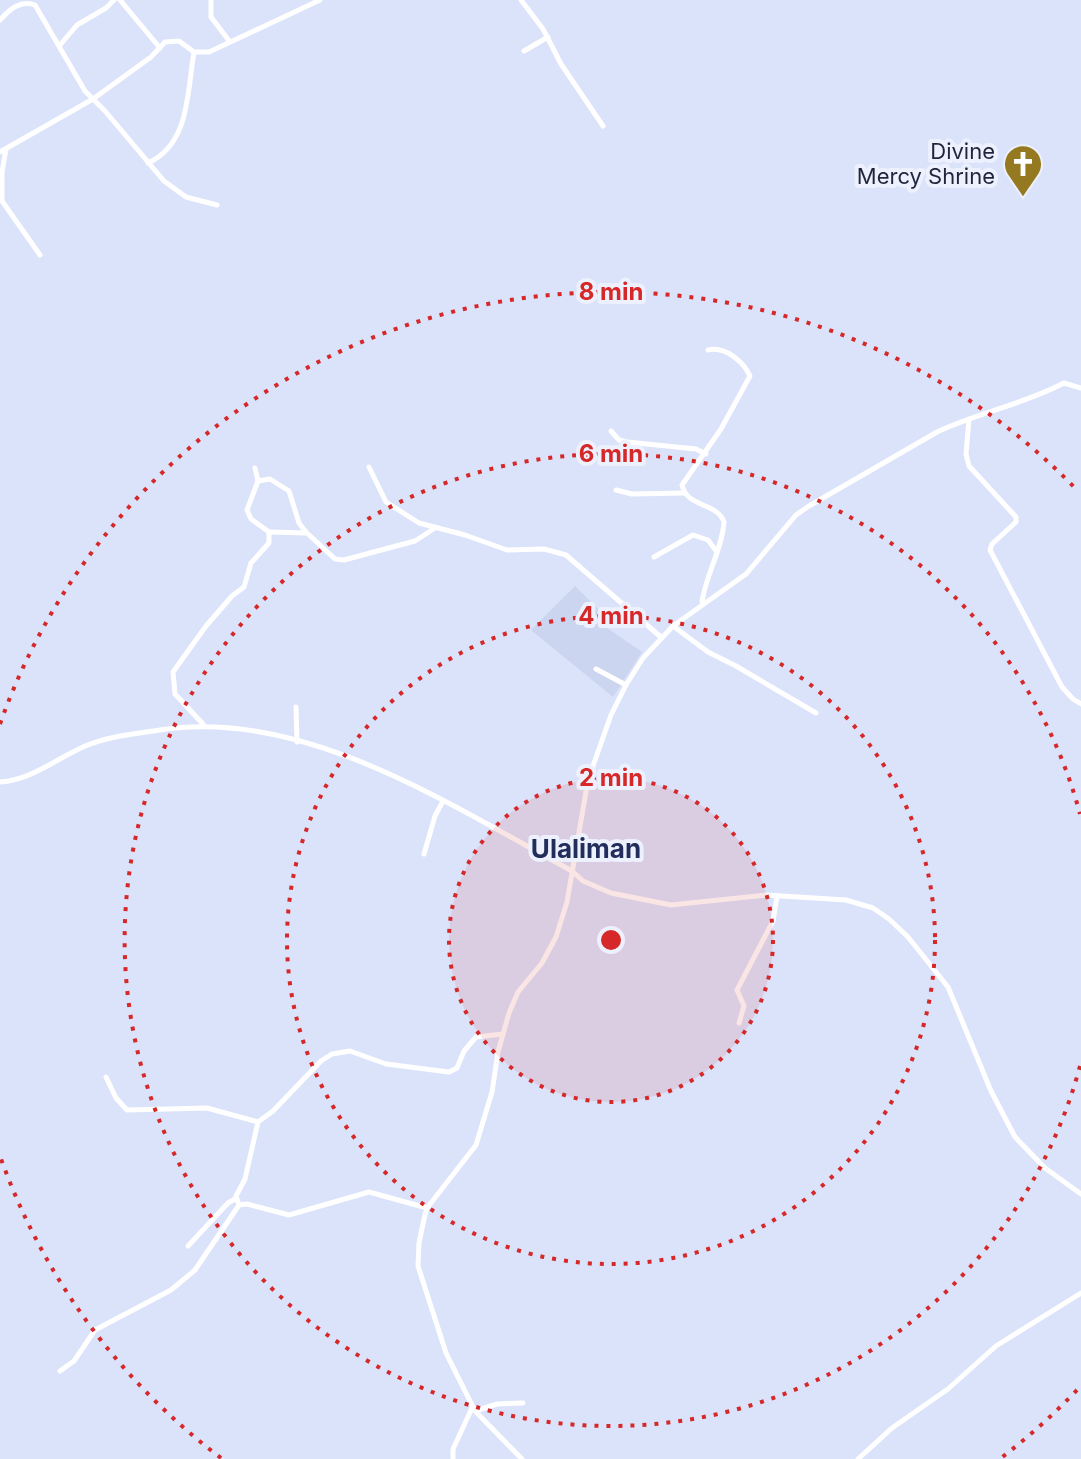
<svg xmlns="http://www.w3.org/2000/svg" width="1081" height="1459" viewBox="0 0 1081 1459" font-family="Inter,sans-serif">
	<rect width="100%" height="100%" fill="#dbe3fb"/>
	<polygon fill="#ccd5ef" points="575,586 603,614 597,621 642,652 613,697 531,630"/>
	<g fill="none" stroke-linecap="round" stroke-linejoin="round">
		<g stroke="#fff" stroke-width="5">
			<polyline points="120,0 160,48"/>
			<polyline points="211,0 211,17 230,42"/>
			<polyline points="521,0 543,29 561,64 603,126"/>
			<path d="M0,20C10,9 20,0 35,5L85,91L105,111L164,181L186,197L217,205"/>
			<polyline points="60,45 77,25 106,8 114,0"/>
			<polyline points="524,51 548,37"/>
			<polyline points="6,149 2,172 2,201 40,255"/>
			<polyline points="0,152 93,99 151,57 165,42 179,41 194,52 209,52 320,0"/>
			<path d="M148,163C190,144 187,92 194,52"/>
			<polyline points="969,419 966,454 969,466 1016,517 1016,522 992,544 990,550 1062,687 1073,699 1081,704"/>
			<polyline points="611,431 619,440 627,442 696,449 706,454"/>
			<polyline points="369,467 386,502 419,523 465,535 507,550 544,549 566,555 662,638"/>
			<polyline points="258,481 270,479 289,491 299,523 306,532"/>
			<polyline points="616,490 632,494 684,493"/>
			<polyline points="269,532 307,533 335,559 344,560 415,541 435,528"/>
			<polyline points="654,557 693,535 708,540 717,552"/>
			<path d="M702,602C706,574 722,550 724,522C717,502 687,508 682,485L721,429L750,376C743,361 725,346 708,350"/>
			<polyline points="673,626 708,652 736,666 816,713"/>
			<polyline points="596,669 626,685"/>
			<polyline points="296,707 297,742"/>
			<polyline points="203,724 175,694 173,672 206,626 232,596 244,587 251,563 269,543 269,532 251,519 247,510 258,481 255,468"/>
			<path d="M0,782C31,780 56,759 83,747C107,736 135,734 160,730C303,707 452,806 572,871L583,881L611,893L671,905L766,895L846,900L873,908L889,919L908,937L948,987L991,1091L1015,1137L1045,1168L1081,1194"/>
			<polyline points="424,854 435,816 443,801"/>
			<polyline points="739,1023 744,1006 737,990 773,921 777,896"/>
			<polyline points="106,1077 116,1098 127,1110 207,1108 258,1122"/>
			<polyline points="239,1205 236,1196 245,1179 258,1122 273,1111 321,1061 332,1054 350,1051 386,1064 449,1072 457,1068 464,1051 476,1037 503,1034"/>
			<polyline points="188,1246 228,1203 235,1199"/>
			<polyline points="60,1371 74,1361 95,1330 171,1290 195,1270 239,1205 247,1204 289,1215 369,1192 427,1208"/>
			<polyline points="475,1411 497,1404 523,1403"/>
			<polyline points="453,1459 453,1449 472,1408"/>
			<path d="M522,1459L475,1411L446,1353L418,1266L419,1243L424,1219L427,1208L476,1145L492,1092L498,1052L509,1013L518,992L542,963L556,937L567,902L588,780L611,715L626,685L643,658L673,626L746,574L796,515L809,506L937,432C978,413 1024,404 1064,383L1081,388"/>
			<polyline points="858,1459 892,1428 948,1389 996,1346 1081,1293"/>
		</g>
	</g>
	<circle cx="611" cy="940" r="162" fill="#d62828" fill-opacity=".12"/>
	<g fill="none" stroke="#d62828" stroke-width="4" stroke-dasharray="4 8">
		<circle cx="611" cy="940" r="162"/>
		<circle cx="611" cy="940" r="324"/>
		<path d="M1080 1066A486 486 0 1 1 1080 814"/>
		<path d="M1077 1390A648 648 0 0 1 1001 1458M221 1458A648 648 0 0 1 0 1156M0 724A648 648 0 0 1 1077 490"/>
	</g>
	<defs>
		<symbol id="church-pin" viewBox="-11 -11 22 30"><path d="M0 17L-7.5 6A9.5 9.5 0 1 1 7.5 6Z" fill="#957920" stroke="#edf1fd"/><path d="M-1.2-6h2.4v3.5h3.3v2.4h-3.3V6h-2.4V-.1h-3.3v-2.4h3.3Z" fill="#fff"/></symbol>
	</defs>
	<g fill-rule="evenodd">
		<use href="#church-pin" x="1001" y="142" width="44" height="60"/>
	</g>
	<g text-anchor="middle" stroke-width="8" stroke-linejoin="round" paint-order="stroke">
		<g font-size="22" fill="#1f263c" stroke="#edf1fd" text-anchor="end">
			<text x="995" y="159">Divine<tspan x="995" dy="25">Mercy Shrine</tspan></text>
		</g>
		<g font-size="26" font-weight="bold" fill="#222d5c" stroke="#edf1fd">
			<text x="586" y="858">Ulaliman</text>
		</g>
	</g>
	<circle cx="611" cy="940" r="12" fill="#d62828" stroke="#edf1fd" stroke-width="4"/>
	<g font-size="24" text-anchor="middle" font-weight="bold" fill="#d62828" stroke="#edf1fd" stroke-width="8" stroke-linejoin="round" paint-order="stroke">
		<text x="611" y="300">8 min</text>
		<text x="611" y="462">6 min</text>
		<text x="611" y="624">4 min</text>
		<text x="611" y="786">2 min</text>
	</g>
</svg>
